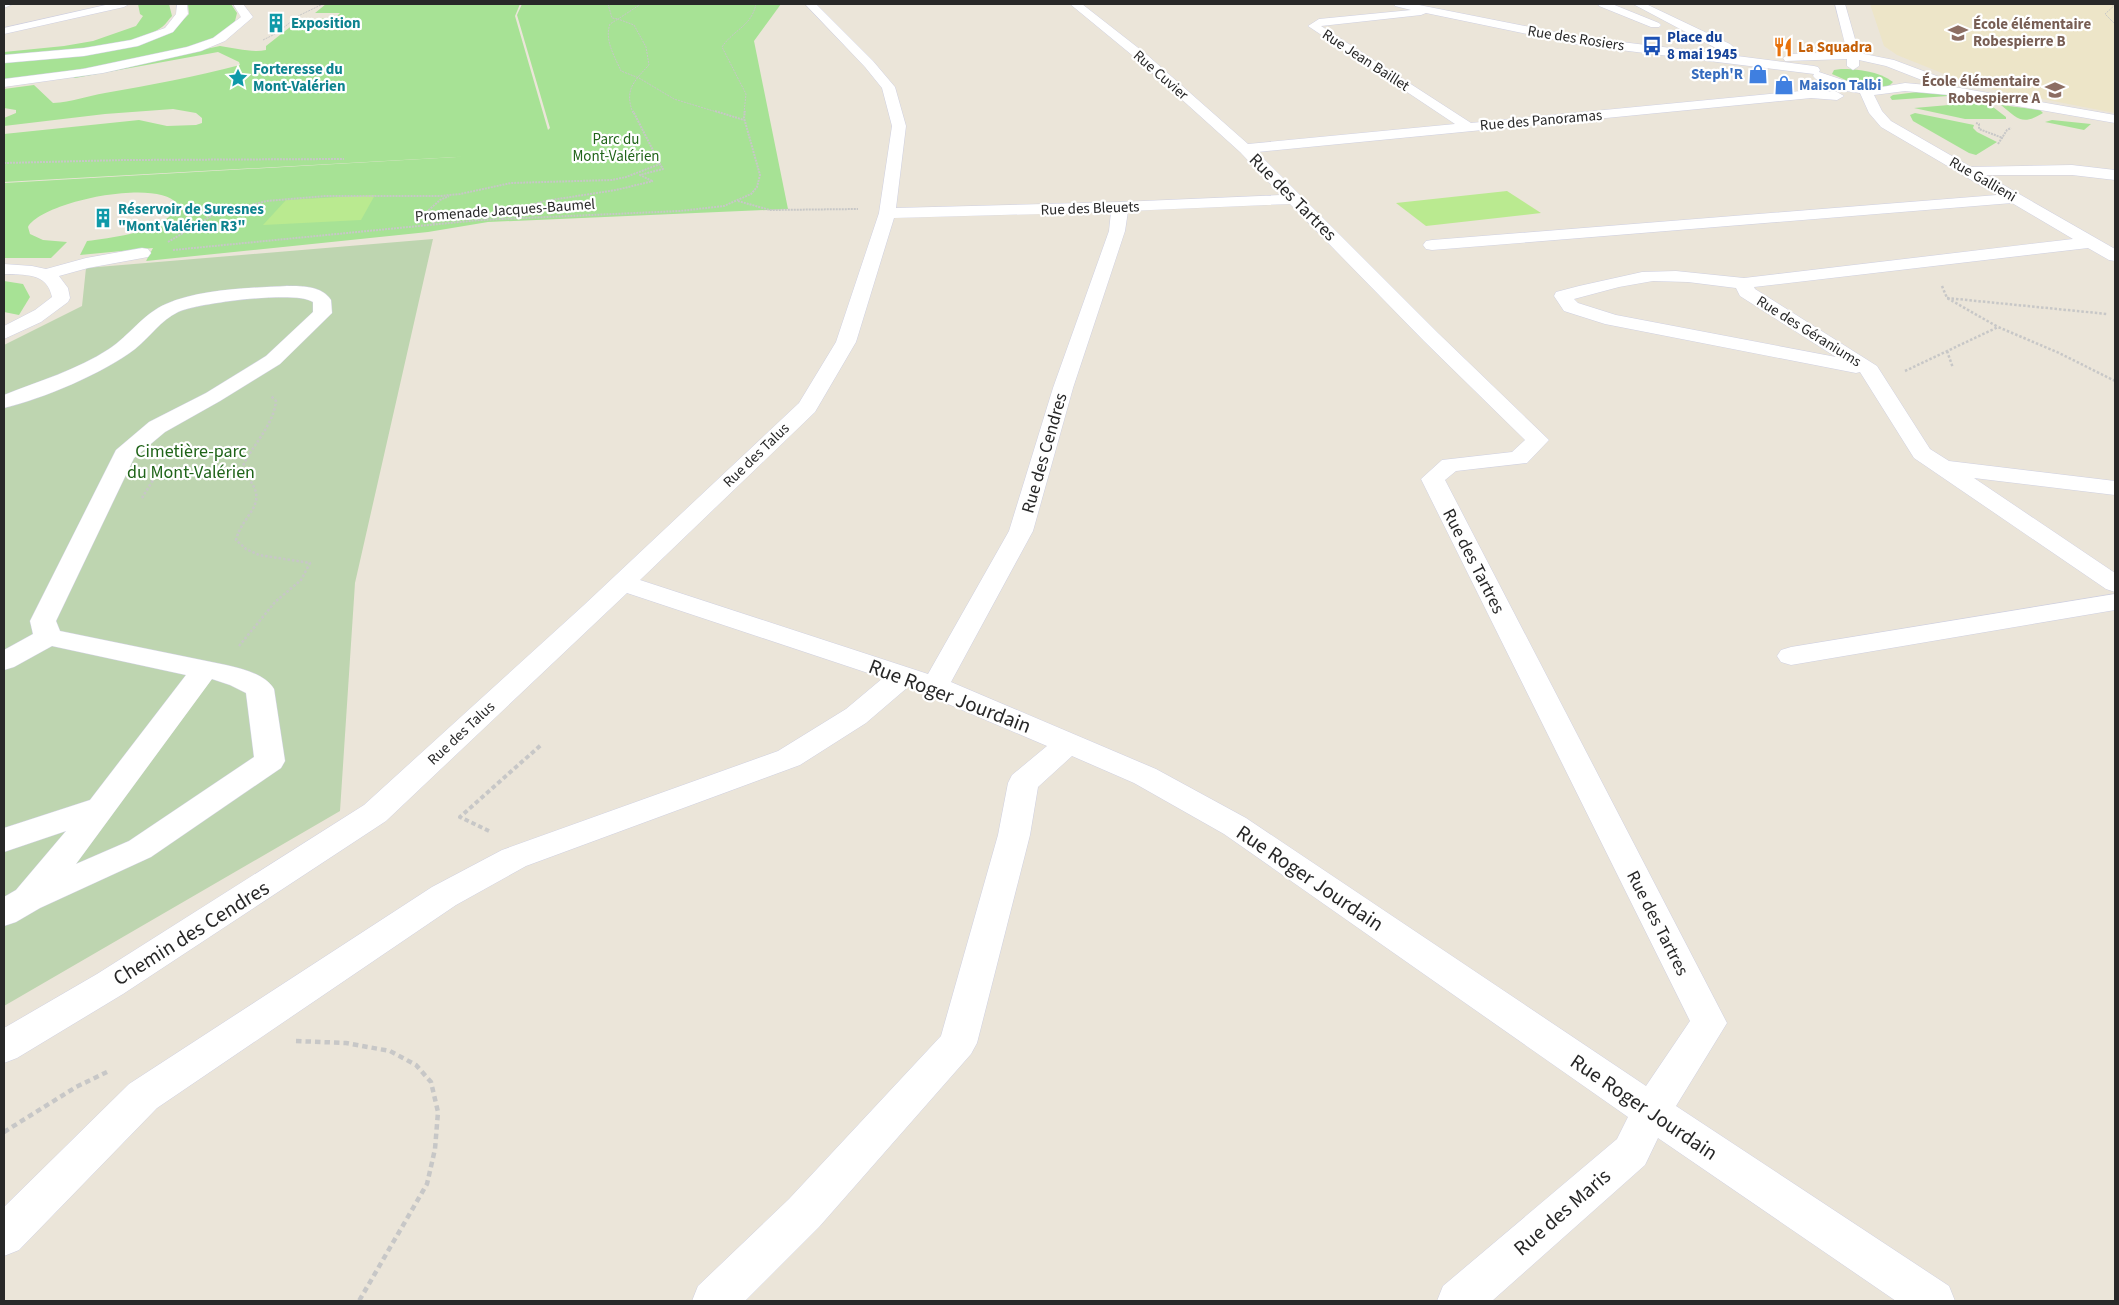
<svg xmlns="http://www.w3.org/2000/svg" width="2119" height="1305" viewBox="0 0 2119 1305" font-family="'Source Sans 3',sans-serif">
	<rect width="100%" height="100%" fill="#ebe5d9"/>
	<polygon fill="#ede5c8" points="1870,4 2115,4 2115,113 1974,86 1897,55 1884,46"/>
	<g fill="#a7e295" fill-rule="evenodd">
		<path d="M138,4H169L172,16C169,19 166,24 162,27C132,50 42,54 4,58V52L64,46L93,41L136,26L143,16L140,14Z"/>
		<polygon points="188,4 231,4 237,13 235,21 220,35 206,42 131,61 4,81 4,61 81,54 171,32 189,14"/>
		<path d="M326,4H781L754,41L788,209L488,222L428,232L146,261L153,248L80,255L87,241C111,238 150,233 169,217C173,214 175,208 177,204C159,178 43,201 28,227L30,234L43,240L67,242L51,258H4V183L474,156L4,182V134L139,120L167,126L196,125L202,123V118L196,113L173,109L105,114L4,126V118L16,113V110L4,108V89L34,85L53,103C72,102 87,96 105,93C150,85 195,77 240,65L239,62L218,52L75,78L73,77L220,46C235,48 252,53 266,50V46L299,20L335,18L340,13H315ZM520,4H522L517,15L550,128L548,130L515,16Z"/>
		<path d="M1841,69C1858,69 1878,71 1893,82L1888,87L1857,85L1832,74L1834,70Z"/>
		<polygon points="1917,92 1945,94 1948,96 1892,100 1890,97 1893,95"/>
		<polygon points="1984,102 1989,104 2006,117 2006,119 1965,119 1914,108"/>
		<path d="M2001,105L2040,110L2043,113C2022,126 2018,119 2001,105Z"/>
		<polygon points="1915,113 1974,125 1973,128 1977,132 1997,142 1976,155 1969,153 1913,121 1910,115"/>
		<polygon points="2052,120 2091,124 2084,130 2045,122"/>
		<polygon points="4,281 23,284 30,297 19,315 4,312"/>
	</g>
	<polygon fill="#bed5b0" points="433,239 355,583 340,811 4,1006 4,345 82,306 86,268"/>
	<g fill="#baea90">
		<polygon points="1507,191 1541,213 1426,226 1396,203"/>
		<polygon points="375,195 361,220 263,225 286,200"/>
	</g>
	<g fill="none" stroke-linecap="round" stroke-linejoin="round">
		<defs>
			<g id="minor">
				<polygon points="4,4 13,4 4,8"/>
				<polygon points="110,4 129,4 124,7 4,34 4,28"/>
				<polygon points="177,4 187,4 188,14 173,32 138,46 84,56 4,63 4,55 84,48 131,40 165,28 176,14"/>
				<polygon points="233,4 243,4 253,17 225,41 201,51 103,73 4,87 4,79 83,69 187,47 213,38 241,17"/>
				<path d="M805,4H816L873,61L895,87L906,126L896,208L1120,202L1281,195L1240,152L1138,60L1070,4H1082L1146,54L1248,144L1455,124L1308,26L1319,19L1411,10L1395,6L1394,4H1414L1580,37L1729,55L1633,4H1646L1730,44L1740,53L1737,56L1814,66L1818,67L1820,70L1819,72L1858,85L1882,87L1905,83L1960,88L2115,115V123L1960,96L1905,91L1874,95L1882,111L1891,121L1971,167L2072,165L2115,170V180L2072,175H1986L2115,249V261L2109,260L2088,248L1754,287L1755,289L1877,366L1930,449L1949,461L2115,481V495L1974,478L2115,573V592L2106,589L1914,458L1860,372L1856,373L1605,324L1564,311L1554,296L1556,292L1579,286L1642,272L1676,271L1744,278L2073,239L2012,203L1432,250L1426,249L1423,245L1426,241L1432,240L1997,195L1881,127L1869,113L1860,93C1845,91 1823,88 1813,76L1814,74L1580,45L1426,13L1421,15L1321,26L1471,123L1811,90L1837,92L1844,96L1837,100L1811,98L1257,152L1438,333L1549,440L1527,463L1456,471L1445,480L1727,1023L1676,1106L1949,1286L1955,1301H1896L1658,1138L1645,1165L1492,1301H1437L1443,1286L1617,1139L1628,1117L1224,834L1134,783L1072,756L1038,787L1030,835L977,1043L971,1054L819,1227L745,1301H692L698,1286L789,1199L941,1036L998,835L1008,783L1012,775L1047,746L908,687L866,723L800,765L526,866L456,905L157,1108L19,1250L4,1256V1207L129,1084L432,887L502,850L778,751L846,709L883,678L627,593L386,821L123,994L17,1058L4,1063V1028L97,974L364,805L584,605L799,403L836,342L879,213L892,126L882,88L865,67ZM1290,204L1424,341L1525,440L1512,452L1442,460L1421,479L1690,1021L1646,1086L1246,818L1156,769L951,682L1033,531L1073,388L1125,231L1128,211ZM1111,212L1109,231L1053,388L1009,531L928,674L640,580L815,412L856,342L894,218ZM1653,281L1688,282L1736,288L1740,296L1836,357L1616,315L1578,303L1574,299L1619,287Z"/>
				<polygon points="1598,4 1612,4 1659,23 1661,25 1659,27 1651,27 1599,6"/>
				<polygon points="1835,4 1845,4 1859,53 1894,60 1942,78 1943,81 1942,84 1932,84 1886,66 1859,60 1859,66 1853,70 1847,66 1847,59 1785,61 1783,58 1789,54 1847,52"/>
				<path d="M142,248L148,249L151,253L148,257L88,268L59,276L68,288L70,298L68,302L41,322L4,339V326L35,310L52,297C47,272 24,275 4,274V264L32,266L46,269L86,258Z"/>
				<path d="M287,286C303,286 322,286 331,300L332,313L280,364L220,401L165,432L134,458L56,621L60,631L226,665C243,669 265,674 274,689L285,761L281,768L151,857L40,908L16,922L4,926V897L16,890L66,831L4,852V828L90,800L186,675L52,646L14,667L4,670V650L33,634L30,621L116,450L149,422L206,393L266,356L313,312V302C297,290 198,303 178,312C161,320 150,337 135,349C104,373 42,399 4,408V395C39,381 77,370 109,349C129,336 144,313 166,304C200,289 250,288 287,286ZM212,679L230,685L246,693L254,757L129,841L76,864Z"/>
				<polygon points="2115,594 2115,610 1791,665 1781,662 1777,656 1781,650 1791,647"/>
			</g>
		</defs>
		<use href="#minor" stroke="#cfd0e1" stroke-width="1"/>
		<g stroke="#c7c7c7" stroke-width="1" stroke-dasharray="2 1" stroke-linecap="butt">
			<path d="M608,4L612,18L618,19L610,24C604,40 615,57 621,71L639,78L674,99L720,113"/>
			<polyline points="2106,4 2114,5"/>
			<polyline points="2115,5 2105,14 2115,24"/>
			<polyline points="263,40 277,33 298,16 323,4"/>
			<path d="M633,113C624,90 634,81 649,65L646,47L634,25L618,19L641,4"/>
			<path d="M744,113L746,94L722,47C734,29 751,27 756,4"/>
		</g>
		<g stroke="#c7c7c7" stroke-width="2" stroke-dasharray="2 1" stroke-linecap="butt">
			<polyline points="715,111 744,120"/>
			<polyline points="1976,123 1979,124 1979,129 2003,138"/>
			<polyline points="1998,144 2007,130 2011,128"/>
			<polyline points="4,163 125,160 344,159"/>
			<polyline points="652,181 640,175 663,169 660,164"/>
			<polyline points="738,201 770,210 858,209"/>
			<polyline points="485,218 545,201 616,190 653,181"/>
			<polyline points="433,224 441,216 422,216 440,200 449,196"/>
			<polyline points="168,242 213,215 267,201 325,196 440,196 460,194 511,183 612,180 626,177 660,164 633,111"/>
			<polyline points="173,250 480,220 680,211 724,206 751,194 757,187 760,175 744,118 745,111"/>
		</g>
		<g stroke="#c7c7c7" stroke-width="2.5" stroke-dasharray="2.5 2" stroke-linecap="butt">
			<polyline points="1942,286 1947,298 1998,327"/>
			<polyline points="1947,298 2107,314"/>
			<polyline points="1947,351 1953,368"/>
			<polyline points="1905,371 1998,327 2057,352 2115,381"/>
			<polyline points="142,498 161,467"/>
			<path d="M239,646L275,602L301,580L310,563L259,555L246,549L236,540C243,511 275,504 241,470C251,446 273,427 276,401L271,396"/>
		</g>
		<polyline stroke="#c7c7c7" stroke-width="4" stroke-dasharray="4.5 3" stroke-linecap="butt" points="489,831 460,817 542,744"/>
		<g stroke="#c7c7c7" stroke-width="4.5" stroke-dasharray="5.5 4" stroke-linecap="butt">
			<polyline points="296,1041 346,1043 390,1051 416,1065 431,1082 438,1112 435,1149 427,1184 359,1301"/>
			<polyline points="4,1132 76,1087 107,1072"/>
		</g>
		<use href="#minor" fill="#fff" fill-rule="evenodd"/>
	</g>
	<defs>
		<symbol id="building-bare" viewBox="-9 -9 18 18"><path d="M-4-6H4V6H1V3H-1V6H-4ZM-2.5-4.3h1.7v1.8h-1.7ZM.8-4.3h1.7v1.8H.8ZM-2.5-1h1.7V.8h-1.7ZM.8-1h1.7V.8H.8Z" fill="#0f9aa8" stroke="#fff" stroke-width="2.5" paint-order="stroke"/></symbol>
		<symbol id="school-bare" viewBox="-9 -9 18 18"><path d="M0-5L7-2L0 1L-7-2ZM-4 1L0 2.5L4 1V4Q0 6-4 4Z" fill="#8d6e63" stroke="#fff" stroke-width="2.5" paint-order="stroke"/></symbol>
		<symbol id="bus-bare" viewBox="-9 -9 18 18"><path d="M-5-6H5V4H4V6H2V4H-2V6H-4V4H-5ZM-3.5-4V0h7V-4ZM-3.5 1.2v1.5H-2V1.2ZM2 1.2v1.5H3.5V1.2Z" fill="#1a4fb4" stroke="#fff" stroke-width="2.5" paint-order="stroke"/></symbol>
		<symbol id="restaurant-bare" viewBox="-9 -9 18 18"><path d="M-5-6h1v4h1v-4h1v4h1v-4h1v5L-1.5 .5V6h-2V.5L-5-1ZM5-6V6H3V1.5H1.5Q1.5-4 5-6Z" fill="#e8710a" stroke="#fff" stroke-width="2.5" paint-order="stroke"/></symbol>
		<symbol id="shop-bare" viewBox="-9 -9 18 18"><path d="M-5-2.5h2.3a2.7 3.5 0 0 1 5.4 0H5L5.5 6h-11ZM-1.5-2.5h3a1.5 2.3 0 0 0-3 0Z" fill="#3f7fe0" stroke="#fff" stroke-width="2.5" paint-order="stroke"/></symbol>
		<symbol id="sight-bare" viewBox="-9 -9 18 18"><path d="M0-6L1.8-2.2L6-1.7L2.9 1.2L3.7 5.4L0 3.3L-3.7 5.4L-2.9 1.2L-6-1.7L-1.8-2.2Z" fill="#0f9aa8" stroke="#fff" stroke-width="2.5" paint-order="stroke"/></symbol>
	</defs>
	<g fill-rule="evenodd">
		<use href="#building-bare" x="262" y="9" width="28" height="28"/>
		<use href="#school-bare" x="1944" y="19" width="28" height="28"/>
		<use href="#bus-bare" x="1638" y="32" width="28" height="28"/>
		<use href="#restaurant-bare" x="1769" y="33" width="28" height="28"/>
		<use href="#shop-bare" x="1744" y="60" width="28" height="28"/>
		<use href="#sight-bare" x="224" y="64" width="28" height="28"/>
		<use href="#shop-bare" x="1770" y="71" width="28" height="28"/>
		<use href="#school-bare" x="2041" y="76" width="28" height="28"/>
		<use href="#building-bare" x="89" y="204" width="28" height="28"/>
	</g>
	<g text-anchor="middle" stroke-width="4.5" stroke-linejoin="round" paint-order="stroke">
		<g font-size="15" font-weight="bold" fill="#0d838f" stroke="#fff" text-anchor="start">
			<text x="291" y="28">Exposition</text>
			<text x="253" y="74">Forteresse du<tspan x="253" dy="17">Mont-Valérien</tspan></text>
			<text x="118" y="214">Réservoir de Suresnes<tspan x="118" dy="17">"Mont Valérien R3"</tspan></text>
		</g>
		<g font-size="15" font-weight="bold" fill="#785e54" stroke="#fff" text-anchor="start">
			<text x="1973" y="29">École élémentaire<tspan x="1973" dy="17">Robespierre B</tspan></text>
			<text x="2040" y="86" text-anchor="end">École élémentaire<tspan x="2040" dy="17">Robespierre A</tspan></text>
		</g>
		<g font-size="15" font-weight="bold" fill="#164399" stroke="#fff" text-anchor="start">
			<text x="1667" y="42">Place du<tspan x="1667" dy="17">8 mai 1945</tspan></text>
		</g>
		<g font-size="15" fill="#282828" stroke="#fff">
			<text transform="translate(1576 38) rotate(9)" y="5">Rue des Rosiers</text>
			<text transform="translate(1366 60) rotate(33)" y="5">Rue Jean Baillet</text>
			<text transform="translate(1161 75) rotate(41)" y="5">Rue Cuvier</text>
			<text transform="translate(1541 120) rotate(-5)" y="5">Rue des Panoramas</text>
			<text transform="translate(1983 179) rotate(30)" y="5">Rue Gallieni</text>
			<text transform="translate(1090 208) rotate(-2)" y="5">Rue des Bleuets</text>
			<text transform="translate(505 210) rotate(-4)" y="5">Promenade Jacques-Baumel</text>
			<text transform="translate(1809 331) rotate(32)" y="5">Rue des Géraniums</text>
			<text transform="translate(756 455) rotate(-44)" y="5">Rue des Talus</text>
			<text transform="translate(461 733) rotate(-43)" y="5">Rue des Talus</text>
		</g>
		<g font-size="15" font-weight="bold" fill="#c56008" stroke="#fff" text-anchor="start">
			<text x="1798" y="52">La Squadra</text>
		</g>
		<g font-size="15" font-weight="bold" fill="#366cbe" stroke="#fff" text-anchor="end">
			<text x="1743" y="79">Steph'R</text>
			<text x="1799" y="90" text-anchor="start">Maison Talbi</text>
		</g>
		<g font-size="15" fill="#206419" stroke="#fff">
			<text x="616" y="144">Parc du<tspan x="616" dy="17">Mont-Valérien</tspan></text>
		</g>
		<g font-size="18" fill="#282828" stroke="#fff">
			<text transform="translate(1293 197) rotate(45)" y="6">Rue des Tartres</text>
			<text transform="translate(1044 453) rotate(-74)" y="6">Rue des Cendres</text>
			<text transform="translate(1474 561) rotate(63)" y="6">Rue des Tartres</text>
			<text transform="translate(1658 923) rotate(63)" y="6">Rue des Tartres</text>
		</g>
		<g font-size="18" fill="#206419" stroke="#fff">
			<text x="191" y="457">Cimetière-parc<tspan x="191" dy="21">du Mont-Valérien</tspan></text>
		</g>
		<g font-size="21" fill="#282828" stroke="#fff">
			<text transform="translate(950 696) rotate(21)" y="7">Rue Roger Jourdain</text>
			<text transform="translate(1310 878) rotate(34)" y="7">Rue Roger Jourdain</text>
			<text transform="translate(191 933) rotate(-32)" y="7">Chemin des Cendres</text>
			<text transform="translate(1644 1107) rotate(34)" y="7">Rue Roger Jourdain</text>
			<text transform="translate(1562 1212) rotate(-41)" y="7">Rue des Maris</text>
		</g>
	</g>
	<rect width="2119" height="1305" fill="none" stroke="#282828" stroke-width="10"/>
</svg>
